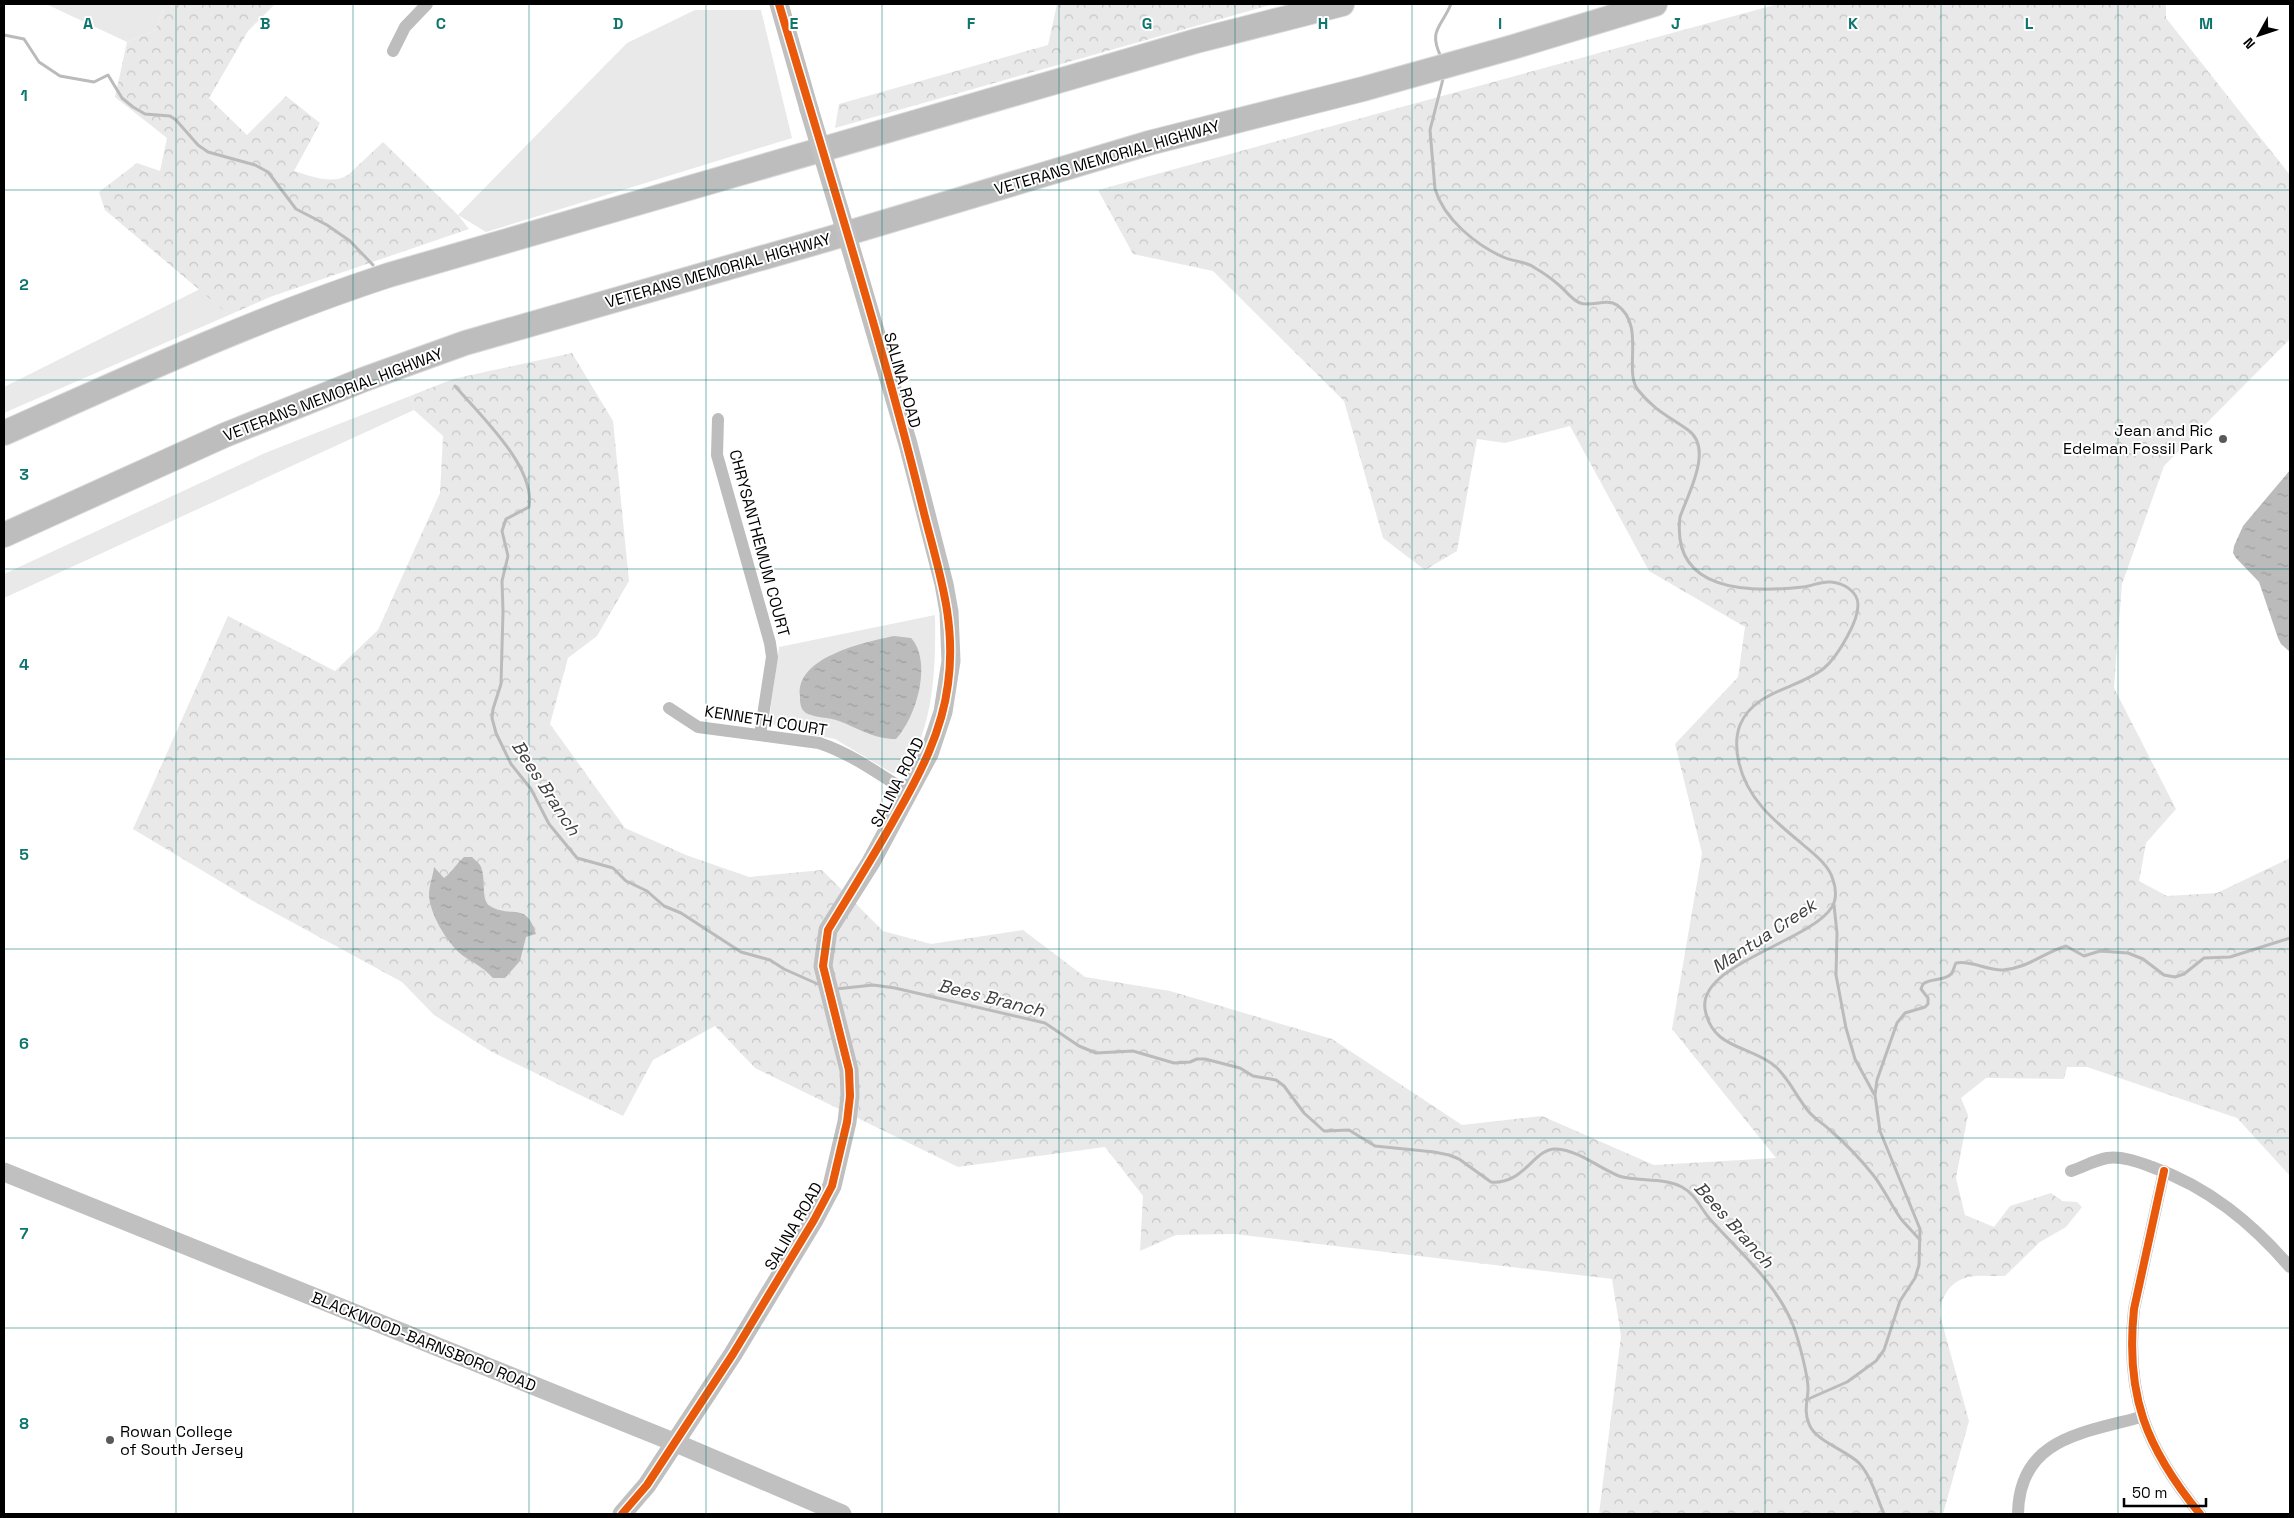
<svg xmlns="http://www.w3.org/2000/svg" width="2294" height="1518" viewBox="0 0 2294 1518" font-family="'Space Grotesk',sans-serif">
	<defs>
		<pattern id="forest-crowns" width="20" height="18" patternUnits="userSpaceOnUse" patternTransform="scale(1.25)"><rect width="20" height="18" fill="#e9e9e9"/><path d="M2 6a3 3 0 1 1 6 0M12 15a3 3 0 1 1 6 0" fill="none" stroke="#c6c6c6"/></pattern>
		<pattern id="water-ripples" width="26" height="14" patternUnits="userSpaceOnUse" patternTransform="scale(1.25)"><rect width="26" height="14" fill="#bbb"/><path d="M2 4q2-2 4 0t4 0M15 11q2-2 4 0t4 0" fill="none" stroke="#9f9f9f"/></pattern>
	</defs>
	<rect width="100%" height="100%" fill="#fff"/>
	<g fill="#e9e9e9">
		<polygon points="46,4 166,4 155,30 127,42"/>
		<polygon points="695,10 761,10 792,138 486,232 458,215 627,43"/>
		<polygon points="200,289 229,315 4,413 4,387"/>
		<polygon points="410,396 414,410 4,598 4,574 265,453"/>
		<path d="M935,615C936,669 934,728 903,774L892,773L835,739L780,729L772,723L770,713L779,647Z"/>
	</g>
	<g fill="url(#forest-crowns)">
		<path d="M166,4H275L248,31L209,98L247,135L286,96L320,123L294,171C311,176 332,185 348,175L383,142L458,215L469,229L270,297L229,315L105,210L99,192L137,163L160,171L167,138L115,97L127,42L155,30Z"/>
		<polygon points="1057,4 1274,4 835,128 839,104 1048,45"/>
		<path d="M1778,4H2166V18L2290,175V339L2164,466L2122,584L2114,688L2176,809L2146,843L2139,881L2167,896L2217,893L2290,858V1176L2237,1118L2087,1067H2067L2064,1079L1986,1078L1961,1098L1968,1115L1956,1178L1965,1215L1994,1227L2010,1206L2051,1193L2062,1201L2077,1202L2082,1207L2066,1227L2040,1242L2005,1276C1983,1277 1963,1271 1948,1290C1942,1299 1940,1305 1940,1315L1969,1421L1943,1514H1599L1621,1336L1612,1279L1234,1234L1176,1235L1140,1251L1143,1196L1105,1147L958,1167L755,1068L715,1026L653,1060L623,1116L492,1052L434,1015L402,982L253,901L133,829L228,616L335,671L378,630L440,493L443,436L414,410L410,396L453,379L572,353L613,421L629,581L597,636L568,658L550,724L625,828L686,855L749,877L822,870L883,931L931,944L1023,930L1085,977L1170,991L1332,1039L1462,1125L1542,1116L1654,1165L1776,1158L1672,1029L1702,853L1675,744L1738,677L1745,627L1649,571L1570,426L1505,443L1477,439L1457,551L1425,570L1383,538L1344,401L1213,271L1133,254L1098,190Z"/>
	</g>
	<g fill="url(#water-ripples)">
		<polygon points="2290,470 2290,652 2281,644 2278,638 2259,582 2236,558 2233,553 2234,546 2243,526"/>
		<path d="M894,636L911,638C933,662 916,718 896,739C874,739 860,729 839,721C829,717 815,718 806,713C800,709 800,702 800,696C795,657 865,642 894,636Z"/>
		<path d="M464,857H472C474,859 478,862 480,865C487,877 480,900 490,906C511,919 526,900 536,934L526,937L520,961L505,978H493C481,965 474,964 462,955C447,943 429,913 429,894C429,886 433,876 434,867L444,878C453,871 456,864 464,857Z"/>
	</g>
	<g fill="none" stroke-linecap="round" stroke-linejoin="round">
		<g stroke="#bbb" stroke-width="3">
			<polyline points="4,35 24,39 39,62 60,76 94,82 108,75 122,98 133,107 145,114 170,116 176,120 198,145 208,152 255,165 268,172 296,209 327,225 350,241 373,265"/>
			<path d="M1441,57C1428,30 1441,28 1451,4"/>
			<path d="M1444,75L1430,130L1435,189C1444,219 1476,245 1503,257C1514,262 1526,261 1535,268C1544,273 1552,279 1560,286C1566,291 1572,300 1580,303C1591,307 1607,298 1617,305C1646,325 1623,371 1638,390C1654,410 1668,416 1688,430C1714,448 1688,494 1680,517C1671,592 1748,593 1803,587C1812,586 1821,581 1831,582C1843,583 1858,591 1858,605C1858,616 1852,628 1847,637C1841,648 1833,661 1823,669C1797,689 1754,691 1740,725C1735,738 1736,750 1739,763C1747,798 1773,820 1800,842C1811,852 1829,864 1833,880C1836,888 1837,899 1832,907C1810,942 1698,964 1705,1009C1712,1050 1751,1045 1776,1067C1790,1080 1797,1098 1809,1112C1816,1120 1824,1124 1831,1131C1845,1143 1862,1161 1874,1176C1884,1189 1891,1205 1901,1219C1907,1226 1914,1233 1920,1240"/>
			<path d="M455,386C479,414 536,467 529,507L506,519L502,531L508,556L502,581L503,611L501,684L493,709L492,718L496,733L511,764L531,789L549,824L577,858L613,868L626,881L647,891L664,906L681,913L741,952L770,960L784,969L820,985"/>
			<polyline points="1834,905 1837,933 1836,975 1846,1028 1855,1059 1874,1094"/>
			<path d="M836,989L873,985L895,988L1045,1023L1079,1046L1096,1053L1133,1051L1174,1063L1190,1062L1197,1059H1205L1240,1068L1253,1076L1276,1080L1284,1086L1304,1113L1324,1131L1349,1130L1375,1146L1434,1152L1449,1155L1459,1159L1491,1182C1524,1185 1534,1148 1556,1149C1578,1150 1599,1168 1619,1176C1638,1182 1663,1177 1682,1187C1695,1194 1700,1207 1709,1218C1739,1252 1775,1281 1793,1325C1798,1338 1809,1378 1808,1391C1807,1403 1804,1412 1809,1424C1815,1441 1846,1450 1859,1463C1871,1476 1877,1498 1884,1514"/>
			<path d="M1806,1400L1847,1382L1876,1361L1884,1350L1900,1301L1915,1278L1919,1265L1920,1229L1880,1131L1875,1095L1877,1080L1897,1023L1905,1013L1925,1007L1928,1004V998L1921,989L1923,984C1931,978 1945,981 1951,974C1954,971 1954,966 1956,963C1971,960 1988,971 2003,970C2028,968 2043,953 2066,946L2084,956L2100,951L2128,953L2143,959L2164,975L2175,977L2184,974L2204,958L2230,957L2290,938"/>
		</g>
		<defs>
			<g id="highway">
				<path d="M4,433C130,377 257,318 389,275L1196,41L1342,4"/>
				<polyline points="4,535 225,435 365,379 465,343 828,239 1149,143 1363,89 1513,47 1655,4"/>
			</g>
		</defs>
		<use href="#highway" stroke="#dbdbdb" stroke-width="26"/>
		<g stroke="#bdbdbd" stroke-width="12">
			<polyline points="393,51 405,27 427,4"/>
			<polyline points="718,419 717,455 770,643 772,657 760,735"/>
			<path d="M669,708L698,727L819,743C852,754 879,774 909,793"/>
			<path d="M2071,1171C2083,1167 2095,1160 2107,1158C2123,1156 2138,1162 2152,1167C2208,1187 2251,1222 2290,1267"/>
			<path d="M2164,1171L2134,1309C2125,1395 2146,1448 2200,1514"/>
			<path d="M2018,1514C2019,1438 2083,1433 2141,1417"/>
		</g>
		<g stroke="#c0c0c0" stroke-width="19">
			<polyline points="779,4 809,109"/>
			<polyline points="4,1172 676,1443 842,1514"/>
			<polyline points="622,1514 647,1485 733,1354 814,1220 832,1186 847,1122 850,1096 849,1070 823,966 828,930 871,862 929,754 943,712 951,661 949,612 944,584 908,444 856,266"/>
		</g>
		<use href="#highway" stroke="#bdbdbd" stroke-width="24"/>
		<polyline stroke="#c0c0c0" stroke-width="19" points="809,109 856,266"/>
		<defs>
			<g id="cycleway">
				<path d="M2164,1171L2134,1309C2125,1395 2146,1448 2200,1514"/>
				<path d="M622,1514L647,1485L733,1354L814,1220L832,1186L847,1122L850,1096L849,1070L823,966L828,930C851,892 875,854 896,816C920,774 942,732 948,684C957,619 937,567 922,505C881,337 828,171 779,4"/>
			</g>
		</defs>
		<use href="#cycleway" stroke="#fff" stroke-width="11"/>
		<use href="#cycleway" stroke="#e8590c" stroke-width="8"/>
	</g>
	<path fill="none" stroke="#0f766e" stroke-width="1" stroke-opacity="0.55" d="M176,4V1514M353,4V1514M529,4V1514M706,4V1514M882,4V1514M1059,4V1514M1235,4V1514M1412,4V1514M1588,4V1514M1765,4V1514M1941,4V1514M2118,4V1514M4,190H2290M4,380H2290M4,569H2290M4,759H2290M4,949H2290M4,1138H2290M4,1328H2290"/>
	<g fill="#595959" stroke="#fff" stroke-width="2">
		<circle cx="2223" cy="439" r="5"/>
		<circle cx="110" cy="1440" r="5"/>
	</g>
	<g text-anchor="middle" stroke-width="4" stroke-linejoin="round" paint-order="stroke">
		<g font-size="16" fill="#000" stroke="#fff">
			<text transform="translate(1107 157) rotate(-16)" y="6">VETERANS MEMORIAL HIGHWAY</text>
			<text transform="translate(718 270) rotate(-16)" y="6">VETERANS MEMORIAL HIGHWAY</text>
			<text transform="translate(903 380) rotate(74)" y="6">SALINA ROAD</text>
			<text transform="translate(333 394) rotate(-21)" y="6">VETERANS MEMORIAL HIGHWAY</text>
			<text transform="translate(760 543) rotate(75)" y="6">CHRYSANTHEMUM COURT</text>
			<text transform="translate(766 720) rotate(9)" y="6">KENNETH COURT</text>
			<text transform="translate(897 782) rotate(-63)" y="6">SALINA ROAD</text>
			<text transform="translate(793 1226) rotate(-60)" y="6">SALINA ROAD</text>
			<text transform="translate(424 1341) rotate(22)" y="6">BLACKWOOD-BARNSBORO ROAD</text>
		</g>
		<g font-size="16" fill="#000" stroke="#fff" text-anchor="end">
			<text x="2213" y="436">Jean and Ric<tspan x="2213" dy="18">Edelman Fossil Park</tspan></text>
			<text x="120" y="1437" text-anchor="start">Rowan College<tspan x="120" dy="18">of South Jersey</tspan></text>
		</g>
		<g font-size="18" font-style="italic" fill="#3f3f3f" stroke="#fff">
			<text transform="translate(546 788) rotate(57)" y="6">Bees Branch</text>
			<text transform="translate(1764 936) rotate(-33)" y="6">Mantua Creek</text>
			<text transform="translate(991 998) rotate(14)" y="6">Bees Branch</text>
			<text transform="translate(1734 1225) rotate(48)" y="6">Bees Branch</text>
		</g>
	</g>
	<g font-size="16" text-anchor="middle" font-weight="bold" fill="#0f766e" stroke="#fff" stroke-width="4" stroke-linejoin="round" paint-order="stroke">
		<text x="88" y="29">A</text>
		<text x="265" y="29">B</text>
		<text x="441" y="29">C</text>
		<text x="618" y="29">D</text>
		<text x="794" y="29">E</text>
		<text x="971" y="29">F</text>
		<text x="1147" y="29">G</text>
		<text x="1323" y="29">H</text>
		<text x="1500" y="29">I</text>
		<text x="1676" y="29">J</text>
		<text x="1853" y="29">K</text>
		<text x="2029" y="29">L</text>
		<text x="2206" y="29">M</text>
		<text x="24" y="101">1</text>
		<text x="24" y="290">2</text>
		<text x="24" y="480">3</text>
		<text x="24" y="670">4</text>
		<text x="24" y="860">5</text>
		<text x="24" y="1049">6</text>
		<text x="24" y="1239">7</text>
		<text x="24" y="1429">8</text>
	</g>
	<rect width="2294" height="1518" fill="none" stroke="#000000" stroke-width="10"/>
	<g transform="translate(2259 35) rotate(230)" stroke="#ffffff" stroke-width="4" paint-order="stroke">
	<path d="M0-4L9 19L0 12L-9 19Z" fill="#000000"/>
	<text y="-8" font-size="14" font-weight="bold" text-anchor="middle" fill="#000000">N</text>
	</g>
	<path d="M2124 1498v8h82v-8" fill="none" stroke="#000000" stroke-width="2.5"/>
	<text x="2132" y="1498" font-size="15" fill="#000000" stroke="#ffffff" stroke-width="4" paint-order="stroke">50 m</text>
</svg>
